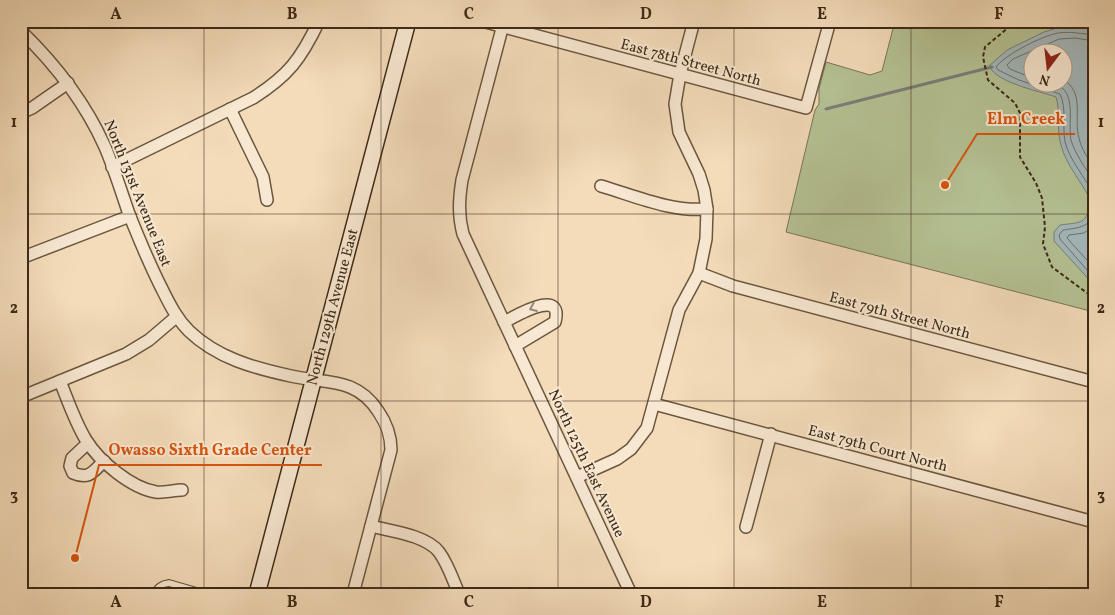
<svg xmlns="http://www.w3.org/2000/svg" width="1115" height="615" viewBox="0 0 1115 615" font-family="Vollkorn,serif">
	<rect width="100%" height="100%" fill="#f4dcba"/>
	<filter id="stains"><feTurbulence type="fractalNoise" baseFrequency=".004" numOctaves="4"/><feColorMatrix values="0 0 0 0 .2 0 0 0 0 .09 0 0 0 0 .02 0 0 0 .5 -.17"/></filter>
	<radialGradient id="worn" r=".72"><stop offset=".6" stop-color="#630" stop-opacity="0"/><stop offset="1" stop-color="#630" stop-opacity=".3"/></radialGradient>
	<path fill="#b5c294" stroke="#797655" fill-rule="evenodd" d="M895,21H1094V312L786,232L815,110L819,104V89L826,62L870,75L882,71ZM1032,52H1062V82H1032Z"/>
	<path fill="#a3b8bc" stroke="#7a7f7a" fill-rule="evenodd" d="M1075,27L1091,29L1094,31V285L1054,241V232L1060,225C1082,222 1086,225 1091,201C1082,182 1066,165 1061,145C1056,129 1061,113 1056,97C1039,91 997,83 989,66L1007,50L1044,32L1057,28ZM1032,52H1062V82H1032Z"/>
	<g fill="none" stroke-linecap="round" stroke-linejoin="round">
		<g stroke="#707169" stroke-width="1">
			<path d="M1094,35C1082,34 1070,31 1058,33C1042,36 1006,54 996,67L998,70L1019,80L1060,94C1067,109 1062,125 1065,142C1070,161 1085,177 1094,195"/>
			<polyline points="1032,78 1010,69 1007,65 1013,59 1059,39 1075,38 1094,41"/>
			<path d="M1062,79C1086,91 1073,119 1079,138C1081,148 1088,159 1094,167"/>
			<path d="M1047,82C1052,84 1058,85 1062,88C1075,97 1068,126 1071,140C1075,154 1086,169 1094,181"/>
			<path d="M1094,213C1090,228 1076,228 1063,230L1059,235L1060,239L1094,278"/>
			<polyline points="1094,225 1084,233 1069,235 1067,238 1094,268"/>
		</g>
		<polyline stroke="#7a7f7a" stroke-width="3" points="826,109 992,67"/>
		<defs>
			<path id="lane" d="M153,594C158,587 161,584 169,583L207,594"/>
			<g id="street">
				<polyline points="482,21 806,108 830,21"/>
				<path d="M504,21L462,180C459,199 458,215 463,234L631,594"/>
				<path d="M21,31C56,65 85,102 105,147C114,168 121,191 129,214C139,239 149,263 161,287C169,303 176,318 189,331C217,358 254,368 291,376C326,384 356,377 378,411C387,424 391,435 391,450L353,594"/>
				<polyline points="230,109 263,177 267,200"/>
				<polyline points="21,113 32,108 68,83"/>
				<path d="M112,167L253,98C288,76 301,59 319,21"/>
				<path d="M601,186C635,196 671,212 707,209"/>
				<polyline points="21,258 130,216"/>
				<polyline points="699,273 733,286 1094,382"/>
				<path d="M504,322C516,316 564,287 555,322L515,346"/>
				<path d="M60,381C68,401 75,422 86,440C99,461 131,488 156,492C164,493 174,490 182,490"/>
				<polyline points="21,397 126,354 149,340 176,317"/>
				<polyline points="654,404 1094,522"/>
				<path d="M88,443L72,458L70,466L73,473C89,480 93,472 104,461"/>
				<polyline points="577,477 617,459 631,449 647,428 679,310 699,273 706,239 707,209 704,190 699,174 679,132 675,104 680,74 694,21"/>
				<path d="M371,526C390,531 426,535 439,552C448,564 453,580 459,594"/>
				<polyline points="746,527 771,434"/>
			</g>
			<polyline id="secondary" points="257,594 408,21"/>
		</defs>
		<use href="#lane" stroke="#6b563f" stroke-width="8"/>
		<use href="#street" stroke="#6b563f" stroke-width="14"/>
		<use href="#secondary" stroke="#3d2a16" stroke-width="18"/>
		<polyline stroke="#3d2a16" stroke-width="2" stroke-dasharray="4 2.5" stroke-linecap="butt" points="1023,21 1009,27 985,47 983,57 988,80 1015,103 1020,113 1020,157 1036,183 1042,198 1045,227 1043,244 1052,267 1087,293 1094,297"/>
		<use href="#lane" stroke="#f8e8d2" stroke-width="5.5"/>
		<use href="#street" stroke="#f8e8d2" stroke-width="11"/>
		<use href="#secondary" stroke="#f8e8d2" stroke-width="15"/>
	</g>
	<defs><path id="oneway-chevron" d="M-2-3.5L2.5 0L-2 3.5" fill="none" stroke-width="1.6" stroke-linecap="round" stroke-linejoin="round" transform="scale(1.25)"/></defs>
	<use stroke="#9a8974" href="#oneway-chevron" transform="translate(533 308) rotate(157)"/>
	<path fill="none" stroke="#3d2a16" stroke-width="1" stroke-opacity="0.55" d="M204,21V594M381,21V594M558,21V594M734,21V594M911,21V594M21,214H1094M21,401H1094"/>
	<g text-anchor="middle" stroke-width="4" stroke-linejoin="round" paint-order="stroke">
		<g font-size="15" fill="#3d2a16" stroke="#f8e8d2">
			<text transform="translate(691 62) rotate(15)" y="5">East 78th Street North</text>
			<text transform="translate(138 193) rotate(68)" y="5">North 131st Avenue East</text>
			<text transform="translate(332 307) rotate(-75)" y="5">North 129th Avenue East</text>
			<text transform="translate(900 315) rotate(15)" y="5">East 79th Street North</text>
			<text transform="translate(878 448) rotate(15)" y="5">East 79th Court North</text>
			<text transform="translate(587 463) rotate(65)" y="5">North 125th East Avenue</text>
		</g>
	</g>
	<path fill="none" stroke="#d7540d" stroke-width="2" d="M945 185L977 134H1075M75 558L99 465H322"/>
	<g fill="#d7540d" stroke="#f8e8d2" stroke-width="2">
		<circle cx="945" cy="185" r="5"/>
		<circle cx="75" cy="558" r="5"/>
	</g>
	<g font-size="16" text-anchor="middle" font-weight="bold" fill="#d7540d" stroke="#f8e8d2" stroke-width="4" stroke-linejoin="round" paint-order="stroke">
		<text x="1026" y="124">Elm Creek</text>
		<text x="210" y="455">Owasso Sixth Grade Center</text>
	</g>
	<rect width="1115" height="615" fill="none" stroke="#f4dcba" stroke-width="55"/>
	<g transform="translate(1048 68) rotate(195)"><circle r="24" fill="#f8e8d2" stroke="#ad9c87"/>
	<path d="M0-4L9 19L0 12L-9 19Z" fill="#8f2418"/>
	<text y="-8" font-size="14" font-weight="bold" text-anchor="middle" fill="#3d2a16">N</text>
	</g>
	<rect x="28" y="28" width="1060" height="560" fill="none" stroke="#3d2a16" stroke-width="2"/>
	<g font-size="16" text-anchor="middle" font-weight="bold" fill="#3d2a16">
		<text x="116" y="19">A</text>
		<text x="292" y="19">B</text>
		<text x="469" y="19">C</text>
		<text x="646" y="19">D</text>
		<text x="822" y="19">E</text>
		<text x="999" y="19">F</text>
		<text x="14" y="127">1</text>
		<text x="1101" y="127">1</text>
		<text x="14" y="313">2</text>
		<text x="1101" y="313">2</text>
		<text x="14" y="500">3</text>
		<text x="1101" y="500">3</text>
		<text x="116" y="607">A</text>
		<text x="292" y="607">B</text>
		<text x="469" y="607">C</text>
		<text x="646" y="607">D</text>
		<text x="822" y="607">E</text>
		<text x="999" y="607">F</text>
	</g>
	<rect width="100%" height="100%" filter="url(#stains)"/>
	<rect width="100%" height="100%" fill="url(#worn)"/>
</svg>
